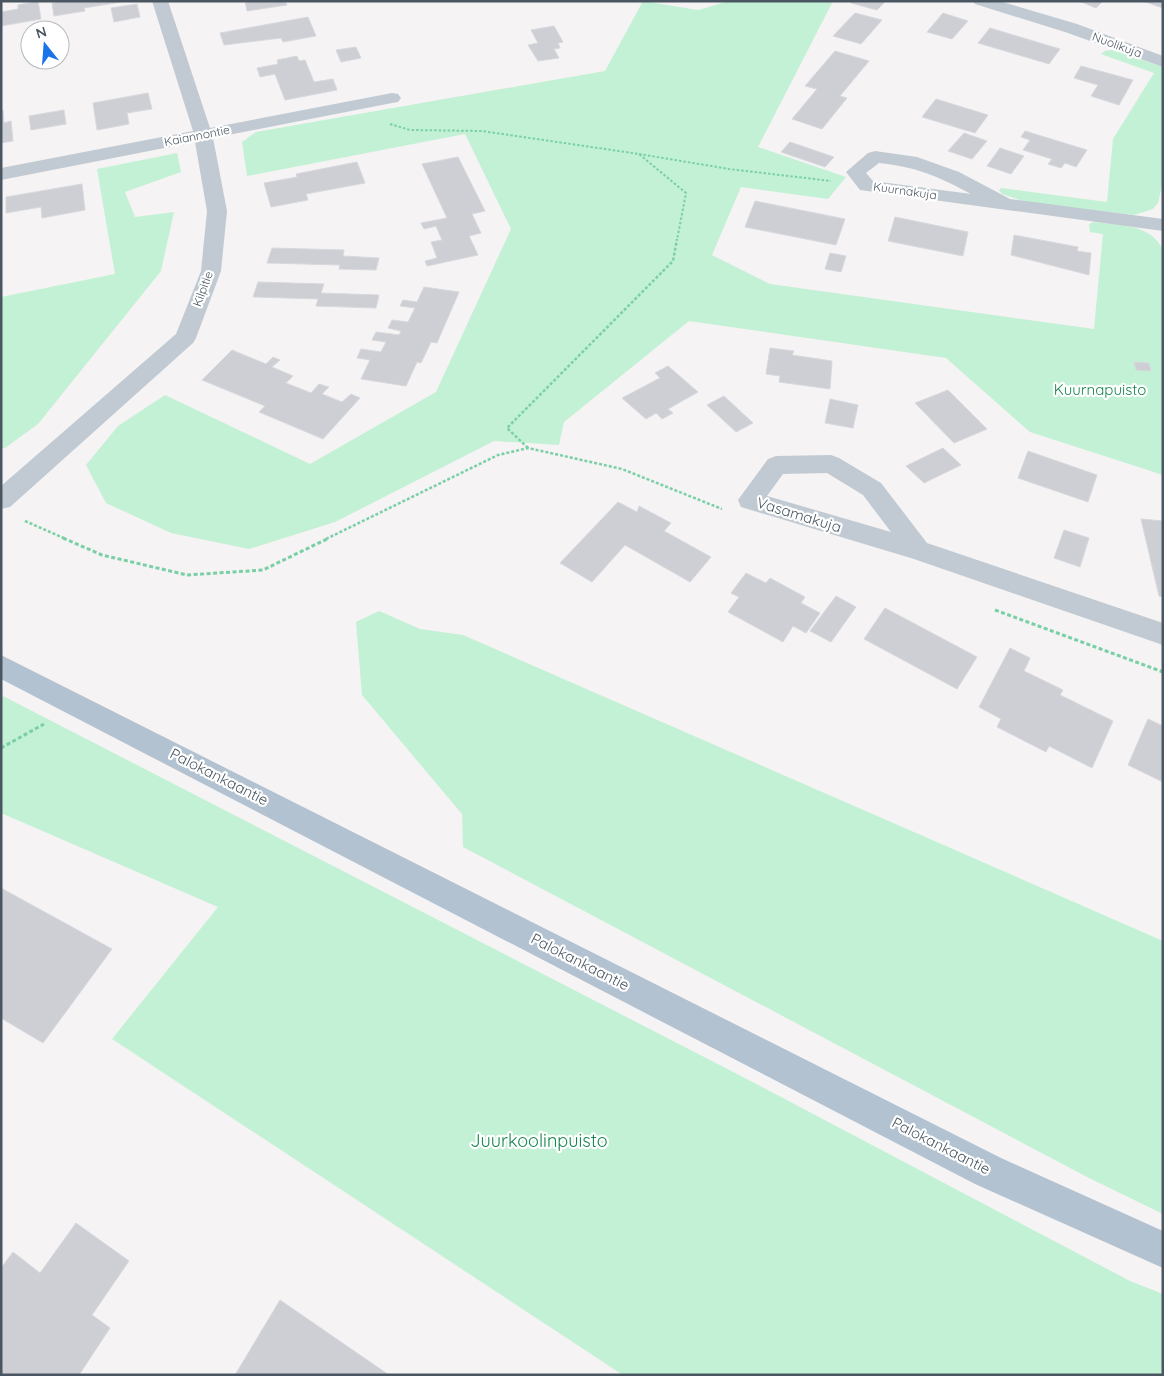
<svg xmlns="http://www.w3.org/2000/svg" width="1164" height="1376" viewBox="0 0 1164 1376" font-family="Quicksand,sans-serif">
	<rect width="100%" height="100%" fill="#f5f3f3"/>
	<g fill="#c3f1d5">
		<path d="M643,1L698,10L729,1H833L758,147L846,177L828,199L741,187L712,255L770,284L1094,329L1103,234L1090,232L1089,224L1094,222C1120,225 1151,224 1163,250V475L1030,432L946,358L689,321L564,422L559,445L494,441L335,522L249,549L171,533L106,503L86,465L118,426L165,395L310,464L436,392L511,229L465,134L247,176L242,142L256,132L605,71Z"/>
		<polygon points="1113,50 1163,67 1163,181 1158,203 1153,209 1134,215 1029,203 1002,194 999,190 1001,188 1107,202 1113,139 1154,73 1101,54 1105,51"/>
		<polygon points="177,153 181,172 125,192 135,217 174,212 161,271 38,424 5,448 1,448 1,297 115,274 97,169"/>
		<polygon points="379,611 420,629 463,635 1163,941 1163,1214 1089,1178 463,847 462,814 362,695 356,622"/>
		<polygon points="1,695 741,1076 1130,1281 1163,1294 1163,1375 623,1375 112,1039 218,907 1,813"/>
	</g>
	<g fill="#cdcfd5" stroke="#d7d9de">
		<polygon points="38,1 41,19 1,26 1,12 18,9 18,5"/>
		<polygon points="60,1 120,1 121,2 84,8 85,11 54,16 52,3"/>
		<polygon points="245,1 285,1 287,5 247,11"/>
		<polygon points="852,1 886,1 877,10 851,3"/>
		<polygon points="1079,1 1103,1 1096,8"/>
		<polygon points="1142,1 1163,1 1163,8"/>
		<polygon points="137,4 140,17 114,22 111,8"/>
		<polygon points="855,13 882,20 861,44 833,36"/>
		<polygon points="943,13 968,21 952,39 927,32"/>
		<polygon points="308,17 316,36 283,42 281,38 224,45 220,33"/>
		<polygon points="554,26 563,42 558,43 560,48 554,49 559,58 538,61 528,45 538,43 531,30"/>
		<polygon points="990,28 1060,49 1049,64 978,43"/>
		<polygon points="356,47 361,58 341,62 336,50"/>
		<polygon points="835,51 869,61 840,96 847,98 822,129 792,119 817,89 805,86"/>
		<polygon points="297,56 299,61 305,60 314,82 333,79 337,90 285,100 275,74 260,77 257,68 278,64 277,60"/>
		<polygon points="1081,66 1133,80 1119,105 1091,96 1098,85 1074,78"/>
		<polygon points="148,93 152,109 127,113 129,124 97,130 93,103"/>
		<polygon points="936,99 988,115 975,133 922,117"/>
		<polygon points="3,110 4,123 11,121 13,141 1,143 1,111"/>
		<polygon points="64,110 66,124 31,130 29,116"/>
		<polygon points="1025,131 1087,150 1076,167 1065,163 1061,168 1048,164 1052,159 1023,150 1030,140 1021,137"/>
		<polygon points="964,133 987,141 972,159 948,151"/>
		<polygon points="790,142 834,157 825,167 781,152"/>
		<polygon points="1000,148 1024,156 1011,174 987,166"/>
		<polygon points="458,157 485,211 472,214 481,233 469,236 478,255 427,266 425,261 437,258 431,242 442,240 436,226 424,229 421,223 447,218 422,164"/>
		<polygon points="357,162 365,183 306,194 308,200 271,207 264,183 297,177 296,174"/>
		<polygon points="82,184 85,210 42,218 41,207 6,213 6,197"/>
		<polygon points="755,201 845,219 836,245 745,227"/>
		<polygon points="895,217 968,232 963,256 888,241"/>
		<polygon points="1014,235 1078,247 1077,251 1091,253 1089,275 1011,255"/>
		<polygon points="272,248 344,250 343,256 379,258 376,270 339,269 340,265 267,263"/>
		<polygon points="830,253 846,256 841,272 825,269"/>
		<polygon points="258,282 324,284 321,293 379,295 376,308 316,306 318,299 253,297"/>
		<polygon points="424,287 459,292 437,343 431,342 421,363 417,362 406,386 361,379 370,360 357,358 361,349 381,352 386,342 372,340 376,332 399,335 401,331 388,328 392,320 408,322 415,308 400,306 403,300 417,302"/>
		<polygon points="770,348 794,351 792,355 832,361 830,389 779,382 780,376 766,374"/>
		<polygon points="232,350 266,364 273,357 280,360 272,367 293,376 286,383 311,393 319,384 329,387 322,394 342,402 351,394 360,398 323,439 259,412 265,406 202,380"/>
		<polygon points="1134,362 1149,363 1151,371 1136,370"/>
		<polygon points="668,366 698,392 668,409 673,413 662,419 656,413 646,419 622,398 660,378 655,373"/>
		<polygon points="948,390 987,429 954,443 915,403"/>
		<polygon points="724,396 753,423 736,432 707,405"/>
		<polygon points="830,399 858,405 853,428 825,423"/>
		<polygon points="943,448 961,465 924,483 906,466"/>
		<polygon points="1028,451 1097,475 1088,502 1018,478"/>
		<polygon points="618,502 637,512 639,506 671,523 664,531 711,557 690,582 625,545 592,582 560,563"/>
		<polygon points="1141,519 1163,521 1163,597 1159,596"/>
		<polygon points="1064,530 1089,538 1080,567 1054,558"/>
		<polygon points="746,573 766,583 770,578 805,597 801,603 820,613 806,633 793,626 783,642 728,612 739,597 731,593"/>
		<polygon points="836,596 856,607 831,642 810,631"/>
		<polygon points="885,608 977,657 957,689 864,639"/>
		<polygon points="1010,648 1030,658 1024,671 1063,690 1060,695 1113,721 1092,768 1049,746 1046,752 997,727 1001,719 979,707"/>
		<polygon points="1148,719 1163,726 1163,782 1128,765"/>
		<polygon points="1,888 112,949 43,1043 1,1018"/>
		<polygon points="76,1223 129,1261 92,1315 110,1328 79,1375 1,1375 1,1268 13,1252 40,1273"/>
		<polygon points="280,1300 389,1375 235,1375"/>
	</g>
	<g fill="none" stroke-linecap="round" stroke-linejoin="round">
		<g stroke="#7ad0a6" stroke-width="2" stroke-dasharray="2.5 2" stroke-linecap="butt">
			<polyline points="390,124 410,130 482,131 639,154 686,193 677,240"/>
			<polyline points="639,154 729,169 831,181"/>
		</g>
		<g stroke="#7ad0a6" stroke-width="2.5" stroke-dasharray="3 2" stroke-linecap="butt">
			<polyline points="528,448 507,428 673,261 677,239"/>
			<polyline points="25,521 66,539"/>
			<polyline points="326,539 498,455 528,448 622,469 722,509"/>
		</g>
		<g stroke="#7ad0a6" stroke-width="3" stroke-dasharray="4 2.5" stroke-linecap="butt">
			<polyline points="63,538 102,555 187,575 263,570 329,538"/>
			<polyline points="995,610 1163,672"/>
			<polyline points="1,748 44,724"/>
		</g>
		<g fill="#c1cad2" fill-rule="evenodd">
			<polygon points="152,1 168,1 210,128 392,93 398,94 401,98 398,102 392,103 213,138 227,211 221,271 196,338 193,343 10,507 1,509 1,486 176,334 201,271 207,211 195,142 1,180 1,168 193,131"/>
			<polygon points="973,1 999,1 1077,24 1163,56 1163,67 1065,32 975,4"/>
			<path d="M875,151L917,157L959,172L1010,199L1163,219V231L860,190L846,172L868,153ZM879,163C916,167 938,176 971,194L873,181L866,173Z"/>
			<path d="M831,455L839,458L881,483L927,543L1163,623V645L914,559L741,507L738,500L768,459L776,456ZM827,473L863,495L891,532L767,496L783,474Z"/>
		</g>
		<polygon fill="#b3c2d1" fill-rule="evenodd" points="1,655 1001,1158 1163,1231 1163,1268 975,1184 1,679"/>
	</g>
	<g text-anchor="middle" stroke-width="4.5" stroke-linejoin="round" paint-order="stroke">
		<g font-size="12" fill="#4a5661" stroke="#fff">
			<text transform="translate(1117 45) rotate(20)" y="4">Nuolikuja</text>
			<text transform="translate(197 136) rotate(-11)" y="4">Kaiannontie</text>
			<text transform="translate(905 191) rotate(8)" y="4">Kuurnakuja</text>
			<text transform="translate(203 289) rotate(-70)" y="4">Kilpitie</text>
		</g>
		<g font-size="15" fill="#17864f" stroke="#fff">
			<text x="1100" y="395">Kuurnapuisto</text>
		</g>
		<g font-size="15" fill="#4a5661" stroke="#fff">
			<text transform="translate(799 515) rotate(17)" y="5">Vasamakuja</text>
			<text transform="translate(219 777) rotate(27)" y="5">Palokankaantie</text>
			<text transform="translate(580 962) rotate(27)" y="5">Palokankaantie</text>
			<text transform="translate(941 1146) rotate(27)" y="5">Palokankaantie</text>
		</g>
		<g font-size="18" fill="#17864f" stroke="#fff">
			<text x="539" y="1147">Juurkoolinpuisto</text>
		</g>
	</g>
	<rect width="1164" height="1376" fill="none" stroke="#4a5661" stroke-width="5"/>
	<g transform="translate(45 45) rotate(343)"><circle r="24" fill="#ffffff" stroke="#b7bbc0"/>
	<path d="M0-4L9 19L0 12L-9 19Z" fill="#1a73e8"/>
	<text y="-8" font-size="14" font-weight="bold" text-anchor="middle" fill="#4a5661">N</text>
	</g>
</svg>
